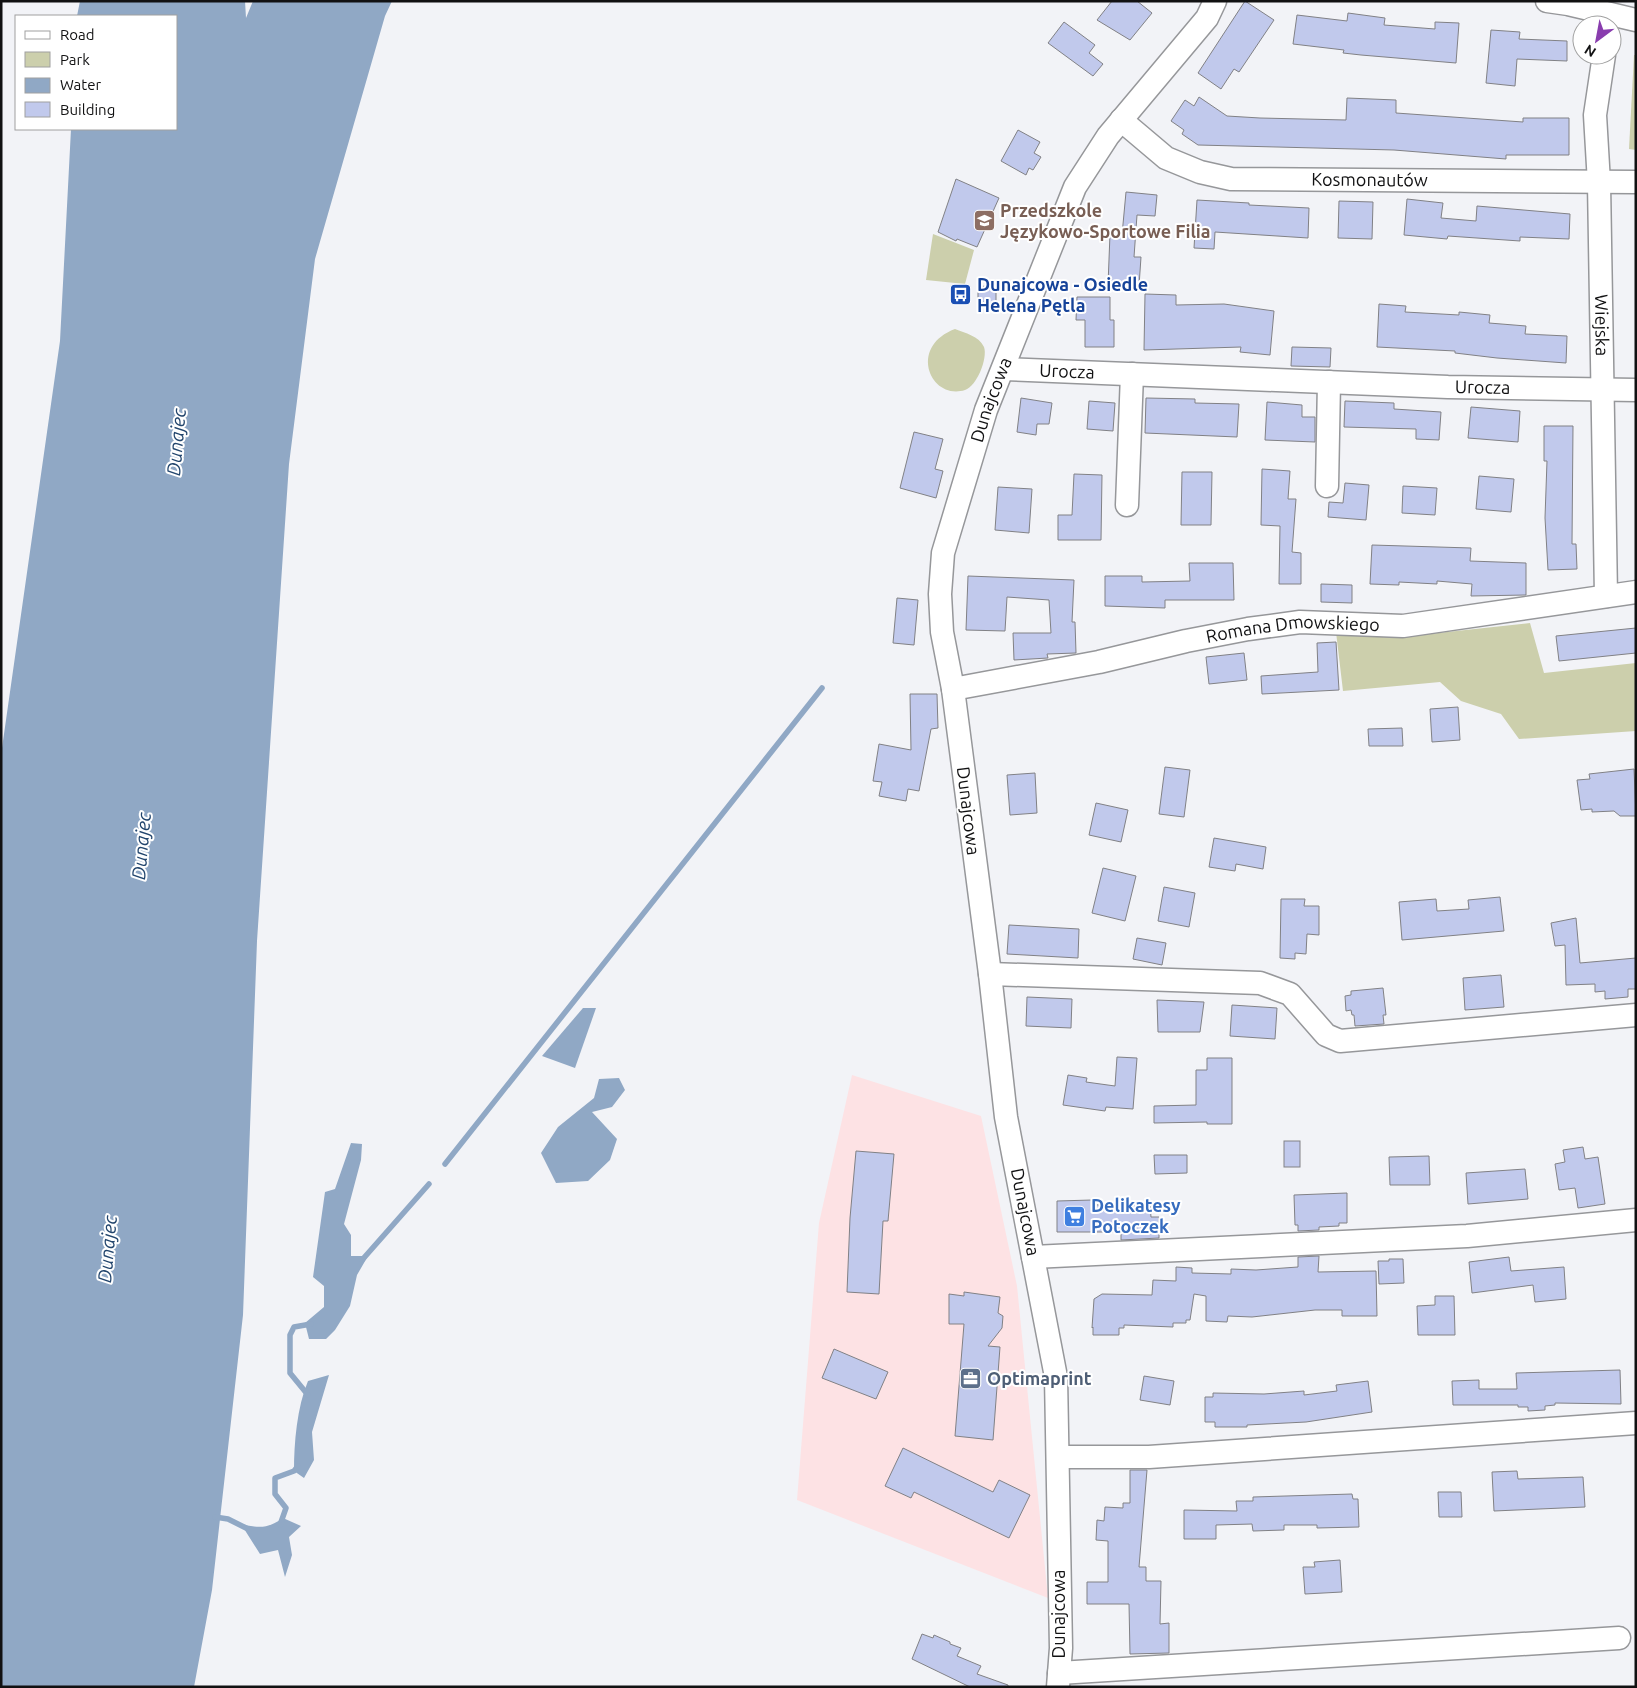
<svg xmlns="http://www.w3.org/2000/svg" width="1637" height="1688" viewBox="0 0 1637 1688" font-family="Ubuntu,sans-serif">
	<rect width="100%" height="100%" fill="#f2f3f7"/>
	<polygon fill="#fde2e4" points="852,1075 981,1116 1017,1286 1048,1598 797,1500 819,1223"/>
	<g fill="#cccfac">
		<polygon points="1634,55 1636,55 1636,150 1629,149"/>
		<polygon points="933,234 974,250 965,284 926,280"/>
		<path d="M955,329C965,333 979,336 984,347C988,358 977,386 965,390C931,401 907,347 955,329Z"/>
		<polygon points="1530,623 1544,673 1636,663 1636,731 1519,739 1501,714 1461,701 1440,682 1343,691 1336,632 1410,636"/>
	</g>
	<g fill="#90a8c5">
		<polygon points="80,1 245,1 246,18 253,1 392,1 385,16 315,259 289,464 257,941 243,1315 212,1590 194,1687 1,1687 1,755 60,341 71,129 176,129 176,16 77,16"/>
		<polygon points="583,1008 596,1008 575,1068 542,1056"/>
		<polygon points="619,1078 625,1090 612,1107 592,1112 617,1139 610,1160 588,1181 556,1183 541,1153 558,1127 594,1098 599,1079"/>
		<polygon points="351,1143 362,1144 361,1160 344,1224 351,1235 351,1256 368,1256 357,1275 350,1306 335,1330 326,1339 309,1339 305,1323 324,1307 324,1286 313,1277 325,1192 335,1189"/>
		<path d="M329,1375L312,1432L314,1460L304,1478L294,1471C294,1443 297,1407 308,1381Z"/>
		<path d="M283,1518L301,1526L289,1537L292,1555L285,1577L278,1550L260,1554L241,1524C259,1528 267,1529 283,1518Z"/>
	</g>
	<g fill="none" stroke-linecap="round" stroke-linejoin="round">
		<g stroke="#90a8c5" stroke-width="5.5">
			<polyline points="445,1164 822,688"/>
			<polyline points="362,1260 429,1184"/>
			<polyline points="308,1395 290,1373 290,1335 294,1327 311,1324"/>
			<polyline points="215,1517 228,1519 246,1528"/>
			<polyline points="280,1525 286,1508 275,1494 275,1478 294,1471 298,1466"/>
		</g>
	</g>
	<g fill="#c1c9ec" stroke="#818185">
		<polygon points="1112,1 1137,1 1152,13 1130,40 1097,20"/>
		<polygon points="1245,1 1274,20 1239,72 1234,69 1221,89 1198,73"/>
		<polygon points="1348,13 1385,18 1384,25 1435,29 1435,22 1459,23 1456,63 1361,55 1343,53 1344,50 1293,44 1297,15 1347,21"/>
		<polygon points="1064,22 1095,45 1089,53 1103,64 1093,76 1048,43"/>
		<polygon points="1491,30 1520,32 1519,39 1567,41 1567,61 1517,59 1515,86 1486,83"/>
		<polygon points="1199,97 1227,116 1260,118 1346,120 1347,98 1396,100 1396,113 1523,122 1523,118 1569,118 1569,155 1506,155 1506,159 1394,150 1198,145 1182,134 1184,130 1171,121 1185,100 1194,106"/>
		<polygon points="1018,130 1040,142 1034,153 1041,157 1033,170 1029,168 1026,175 1001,161"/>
		<polygon points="956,179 999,198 977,247 957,239 956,241 938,232"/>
		<polygon points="1126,192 1157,195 1155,216 1137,215 1134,257 1141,257 1139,286 1108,285 1110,234 1122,235"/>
		<polygon points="1407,199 1443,203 1441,218 1476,221 1477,206 1570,214 1569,239 1520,237 1520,241 1448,236 1447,239 1404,235"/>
		<polygon points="1197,200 1249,203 1249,205 1309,208 1308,238 1215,232 1214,249 1194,248"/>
		<polygon points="1339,201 1373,202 1372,239 1338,238"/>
		<polygon points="978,286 996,287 996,303 978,302"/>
		<polygon points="1145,294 1176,295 1176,305 1224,304 1274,311 1270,355 1240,352 1241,347 1144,350"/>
		<polygon points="1077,297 1110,297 1110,320 1114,320 1114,347 1085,347 1085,320 1076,320"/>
		<polygon points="1379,304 1406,306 1405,312 1459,315 1459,312 1490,315 1489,323 1526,326 1525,334 1567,336 1566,363 1497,358 1455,353 1455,351 1377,347"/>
		<polygon points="1292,347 1331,348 1330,367 1291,366"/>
		<polygon points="1021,398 1052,403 1049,424 1037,424 1036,435 1017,432"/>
		<polygon points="1146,398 1195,399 1195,403 1239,404 1237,437 1145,433"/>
		<polygon points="1089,401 1115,403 1113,431 1087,429"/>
		<polygon points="1345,401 1394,403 1394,409 1441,412 1439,440 1416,439 1416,429 1344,427"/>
		<polygon points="1267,402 1302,405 1302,417 1315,417 1315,442 1265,440"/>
		<polygon points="1471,407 1520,411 1518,442 1468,438"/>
		<polygon points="1544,426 1573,426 1572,544 1576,544 1577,569 1548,570 1545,518 1547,461 1544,461"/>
		<polygon points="914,432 943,439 935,469 943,471 936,498 900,488"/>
		<polygon points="1262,469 1290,471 1288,499 1296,499 1292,552 1301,553 1301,584 1279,584 1280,526 1261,525"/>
		<polygon points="1182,472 1212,472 1211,525 1181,525"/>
		<polygon points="1074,474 1102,475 1101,540 1058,540 1058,515 1072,515"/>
		<polygon points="1479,476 1514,479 1511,512 1476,509"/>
		<polygon points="1345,483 1369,485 1366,520 1328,517 1329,502 1343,503"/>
		<polygon points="1403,486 1437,488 1435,515 1402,513"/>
		<polygon points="998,487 1032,489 1029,533 995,530"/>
		<polygon points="1372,545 1471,548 1470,561 1526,563 1526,595 1471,596 1472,584 1437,581 1437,584 1399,582 1399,585 1370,584"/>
		<polygon points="1189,563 1233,563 1234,600 1165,600 1165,608 1105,606 1105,576 1142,576 1142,582 1190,581"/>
		<polygon points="968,576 1074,580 1072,622 1075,622 1076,653 1047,654 1048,658 1014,660 1013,633 1051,633 1049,600 1007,597 1005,631 966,630"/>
		<polygon points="1321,584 1352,585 1352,603 1321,602"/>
		<polygon points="897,598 918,600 914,645 893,643"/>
		<polygon points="1636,628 1636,653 1559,661 1556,636"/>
		<polygon points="1336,642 1339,690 1262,694 1261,676 1318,672 1317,643"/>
		<polygon points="1244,653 1247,680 1209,684 1206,657"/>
		<polygon points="910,694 937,694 938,728 931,729 919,791 908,789 906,801 879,796 882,782 873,781 879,744 911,750"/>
		<polygon points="1458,707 1460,740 1432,742 1430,709"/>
		<polygon points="1402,728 1403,746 1369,746 1368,729"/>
		<polygon points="1165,767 1190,770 1184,817 1159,814"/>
		<polygon points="1634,769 1636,816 1620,816 1614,811 1592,812 1592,809 1581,810 1577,780 1590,779 1589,774"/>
		<polygon points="1035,773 1037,813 1010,815 1007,775"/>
		<polygon points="1096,803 1128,810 1121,842 1089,835"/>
		<polygon points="1214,838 1266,847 1263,869 1236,864 1235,871 1209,867"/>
		<polygon points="1103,868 1136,876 1125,921 1092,913"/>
		<polygon points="1164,887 1195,893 1189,927 1158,921"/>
		<polygon points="1500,897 1504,931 1402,940 1399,902 1436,899 1437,911 1469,909 1468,900"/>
		<polygon points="1281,899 1305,899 1304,906 1319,906 1319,935 1307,934 1306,954 1295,953 1295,959 1280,958"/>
		<polygon points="1576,918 1580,963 1636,958 1636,989 1628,989 1628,997 1605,999 1605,991 1595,992 1595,984 1566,985 1565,945 1555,946 1551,923"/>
		<polygon points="1009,925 1079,929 1078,958 1007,954"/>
		<polygon points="1137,938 1166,943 1162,965 1133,959"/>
		<polygon points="1501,975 1504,1007 1465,1010 1463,978"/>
		<polygon points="1383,988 1386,1015 1383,1015 1384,1024 1355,1026 1354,1015 1352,1015 1351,1010 1346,1011 1345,996 1351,995 1351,991"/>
		<polygon points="1027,997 1072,999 1071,1028 1026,1026"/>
		<polygon points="1157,1000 1204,1002 1200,1032 1158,1032"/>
		<polygon points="1232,1005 1277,1008 1275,1039 1230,1036"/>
		<polygon points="1117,1057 1137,1058 1133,1109 1106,1107 1105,1111 1063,1105 1068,1075 1087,1078 1086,1082 1115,1086"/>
		<polygon points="1207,1058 1232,1058 1232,1124 1207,1124 1207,1122 1154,1123 1154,1106 1196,1105 1196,1070 1207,1070"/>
		<rect x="1284" y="1141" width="16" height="26"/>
		<polygon points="1583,1147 1585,1159 1598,1157 1605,1204 1578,1208 1575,1188 1559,1190 1555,1164 1565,1162 1563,1150"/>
		<polygon points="856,1151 894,1154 888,1221 883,1221 879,1294 847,1292 850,1218"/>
		<polygon points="1154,1155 1187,1155 1187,1173 1155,1174"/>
		<polygon points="1429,1156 1430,1185 1390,1185 1389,1157"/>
		<polygon points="1525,1169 1528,1199 1468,1204 1466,1173"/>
		<polygon points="1347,1193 1347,1223 1339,1223 1339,1226 1319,1227 1319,1230 1298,1231 1298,1225 1295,1225 1294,1195"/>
		<polygon points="1092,1200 1092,1205 1150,1204 1151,1217 1159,1217 1159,1238 1121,1240 1121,1233 1117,1232 1057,1232 1057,1201"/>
		<polygon points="1319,1256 1318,1272 1376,1271 1377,1316 1342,1316 1342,1310 1315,1310 1252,1317 1228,1316 1227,1322 1206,1321 1206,1296 1194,1294 1190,1320 1186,1320 1186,1323 1173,1323 1173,1327 1124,1325 1124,1328 1119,1328 1119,1335 1093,1335 1093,1327 1092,1328 1094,1299 1102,1294 1152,1295 1153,1280 1176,1281 1176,1267 1192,1268 1192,1273 1231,1274 1231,1269 1256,1270 1298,1267 1298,1257"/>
		<polygon points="1509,1257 1511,1271 1564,1267 1566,1299 1535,1302 1533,1285 1472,1293 1469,1262"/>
		<polygon points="1389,1259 1403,1259 1404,1283 1379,1284 1378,1261 1389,1261"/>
		<polygon points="964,1292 1000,1297 998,1313 1003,1316 1002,1328 988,1346 1000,1347 993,1440 955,1436 964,1324 949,1324 949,1294 964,1296"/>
		<polygon points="1435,1296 1454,1296 1455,1335 1418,1335 1417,1306 1435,1305"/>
		<polygon points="834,1349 888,1372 876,1399 822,1378"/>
		<polygon points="1620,1370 1621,1404 1555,1403 1555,1405 1545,1406 1545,1410 1528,1411 1528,1407 1518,1407 1518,1405 1453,1405 1452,1381 1479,1380 1479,1389 1517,1389 1516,1373"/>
		<polygon points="1144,1376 1174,1381 1170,1405 1140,1400"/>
		<polygon points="1368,1381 1372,1412 1306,1422 1247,1425 1247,1427 1215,1427 1215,1422 1205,1422 1205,1397 1213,1397 1213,1393 1264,1394 1304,1391 1304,1395 1337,1391 1336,1385"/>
		<polygon points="903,1448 993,1492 999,1480 1030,1495 1009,1538 914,1492 911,1498 885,1486"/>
		<polygon points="1130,1470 1147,1470 1139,1567 1146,1567 1146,1581 1161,1581 1160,1624 1169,1623 1169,1653 1130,1654 1129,1604 1087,1604 1087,1582 1108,1582 1108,1541 1096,1540 1097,1520 1104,1521 1105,1507 1123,1508 1123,1503 1130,1503"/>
		<polygon points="1517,1471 1518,1479 1583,1477 1585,1507 1494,1511 1492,1472"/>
		<polygon points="1438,1492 1461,1492 1462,1517 1439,1517"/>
		<polygon points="1352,1494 1353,1499 1358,1499 1359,1527 1317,1528 1317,1525 1284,1525 1284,1530 1253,1531 1252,1524 1216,1525 1216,1539 1184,1539 1184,1510 1237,1511 1236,1501 1253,1501 1253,1497"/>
		<polygon points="1340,1560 1342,1592 1305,1594 1303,1567 1315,1567 1314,1562"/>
		<polygon points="922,1634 933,1638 934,1635 950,1642 950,1644 961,1648 957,1656 981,1666 977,1674 1008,1685 1008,1687 970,1687 912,1659"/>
	</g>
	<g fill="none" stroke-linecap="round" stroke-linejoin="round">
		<defs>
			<g id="minor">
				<polyline points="1547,1 1568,4 1636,20"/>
				<path id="s1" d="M1604,55L1595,115L1599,183L1606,596"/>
				<path id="s2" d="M1121,120L1166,158L1200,172L1231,179L1636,182"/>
				<path id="s3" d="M1003,369L1448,387L1636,390"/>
				<polyline points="1327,486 1329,382"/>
				<polyline points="1127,505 1132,374"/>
				<path id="s4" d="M953,689L1099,662L1186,641L1248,629L1300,622L1403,626L1636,592"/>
				<polyline points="990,974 1260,983 1290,994 1326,1035 1340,1041 1636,1015"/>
				<polyline points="1033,1257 1467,1236 1636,1220"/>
				<polyline points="1058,1457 1149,1457 1636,1423"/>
				<polyline points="1059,1673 1619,1638"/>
				<path id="s5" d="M1058,1687L1061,1648L1056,1377L1006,1117L990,974L953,689L942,632L940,594L943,553L986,410L1075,187L1108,136L1207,18L1215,1"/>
			</g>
		</defs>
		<use href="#minor" stroke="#96979a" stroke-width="25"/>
		<use href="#minor" stroke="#fff" stroke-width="22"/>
	</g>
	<defs>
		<symbol id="school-square" viewBox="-11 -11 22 22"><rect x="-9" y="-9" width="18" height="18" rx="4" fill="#8d6e63" stroke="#fff"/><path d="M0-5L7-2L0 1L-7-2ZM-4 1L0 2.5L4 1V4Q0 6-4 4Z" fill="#fff"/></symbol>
		<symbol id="bus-square" viewBox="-11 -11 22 22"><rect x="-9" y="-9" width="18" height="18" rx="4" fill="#1a4fb4" stroke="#fff"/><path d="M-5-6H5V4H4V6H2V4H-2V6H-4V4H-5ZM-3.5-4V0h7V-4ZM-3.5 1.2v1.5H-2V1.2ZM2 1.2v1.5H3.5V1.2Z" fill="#fff"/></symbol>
		<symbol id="supermarket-square" viewBox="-11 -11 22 22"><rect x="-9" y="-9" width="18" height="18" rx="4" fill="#3f7fe0" stroke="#fff"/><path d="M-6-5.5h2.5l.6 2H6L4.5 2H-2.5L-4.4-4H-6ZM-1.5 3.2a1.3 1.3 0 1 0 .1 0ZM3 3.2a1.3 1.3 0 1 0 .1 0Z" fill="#fff"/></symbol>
		<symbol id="office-square" viewBox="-11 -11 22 22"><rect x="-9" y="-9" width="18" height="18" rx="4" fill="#5c6f8a" stroke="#fff"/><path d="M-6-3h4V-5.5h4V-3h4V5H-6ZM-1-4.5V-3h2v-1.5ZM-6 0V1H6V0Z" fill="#fff"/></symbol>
	</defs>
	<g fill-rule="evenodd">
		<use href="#school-square" x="972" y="208" width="25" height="25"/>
		<use href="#bus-square" x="948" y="282" width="25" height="25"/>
		<use href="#supermarket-square" x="1062" y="1204" width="25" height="25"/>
		<use href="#office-square" x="958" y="1366" width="25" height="25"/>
	</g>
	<g text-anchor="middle" stroke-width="4" stroke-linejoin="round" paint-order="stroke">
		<g font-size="18" fill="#111112" stroke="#fff">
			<text dy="6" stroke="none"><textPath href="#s2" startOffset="266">Kosmonautów</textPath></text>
			<text dy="6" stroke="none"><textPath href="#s1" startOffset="271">Wiejska</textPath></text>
			<text dy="6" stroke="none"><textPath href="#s3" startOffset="64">Urocza</textPath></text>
			<text dy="6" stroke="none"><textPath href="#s3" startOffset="480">Urocza</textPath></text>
			<text dy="6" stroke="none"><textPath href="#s5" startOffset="1304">Dunajcowa</textPath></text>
			<text dy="6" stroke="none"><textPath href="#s4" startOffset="346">Romana Dmowskiego</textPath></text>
			<text transform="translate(968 811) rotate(83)" y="6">Dunajcowa</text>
			<text transform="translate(1025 1212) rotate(79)" y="6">Dunajcowa</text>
			<text transform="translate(1059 1614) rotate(-90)" y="6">Dunajcowa</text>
		</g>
		<g font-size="18" font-weight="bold" fill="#785e54" stroke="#fff" text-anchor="start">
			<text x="1000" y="217">Przedszkole<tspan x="1000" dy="21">Językowo-Sportowe Filia</tspan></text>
		</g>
		<g font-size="18" font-weight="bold" fill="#164399" stroke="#fff" text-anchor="start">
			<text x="977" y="291">Dunajcowa - Osiedle<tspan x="977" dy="21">Helena Pętla</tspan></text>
		</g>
		<g font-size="18" font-weight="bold" fill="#366cbe" stroke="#fff" text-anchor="start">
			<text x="1091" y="1212">Delikatesy<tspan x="1091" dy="21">Potoczek</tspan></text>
		</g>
		<g font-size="18" font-weight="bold" fill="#4e5e75" stroke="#fff" text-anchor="start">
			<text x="987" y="1385">Optimaprint</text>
		</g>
		<g font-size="19" font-style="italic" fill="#22456d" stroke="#fff">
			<text transform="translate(176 442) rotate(-85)" y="7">Dunajec</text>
			<text transform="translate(141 846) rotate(-85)" y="7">Dunajec</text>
			<text transform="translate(107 1249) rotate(-85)" y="7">Dunajec</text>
		</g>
	</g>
	<rect width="1637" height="1688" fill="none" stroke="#111112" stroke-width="5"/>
	<rect x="15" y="15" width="162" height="115" fill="#ffffff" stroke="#a0a0a0"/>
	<rect x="25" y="31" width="25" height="8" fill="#ffffff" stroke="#a0a0a0"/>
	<text x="60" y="40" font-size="15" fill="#111112">Road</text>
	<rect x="25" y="52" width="25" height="15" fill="#cccfac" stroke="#a0a0a0"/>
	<text x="60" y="65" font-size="15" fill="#111112">Park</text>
	<rect x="25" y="78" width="25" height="15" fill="#90a8c5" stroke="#a0a0a0"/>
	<text x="60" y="90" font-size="15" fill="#111112">Water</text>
	<rect x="25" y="102" width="25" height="15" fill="#c1c9ec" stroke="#a0a0a0"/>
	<text x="60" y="115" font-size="15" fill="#111112">Building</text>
	<g transform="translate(1597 40) rotate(212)"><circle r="24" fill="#ffffff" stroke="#a0a0a0"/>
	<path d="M0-4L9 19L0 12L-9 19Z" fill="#893dae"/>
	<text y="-8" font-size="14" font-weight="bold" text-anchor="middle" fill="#111112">N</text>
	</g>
</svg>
